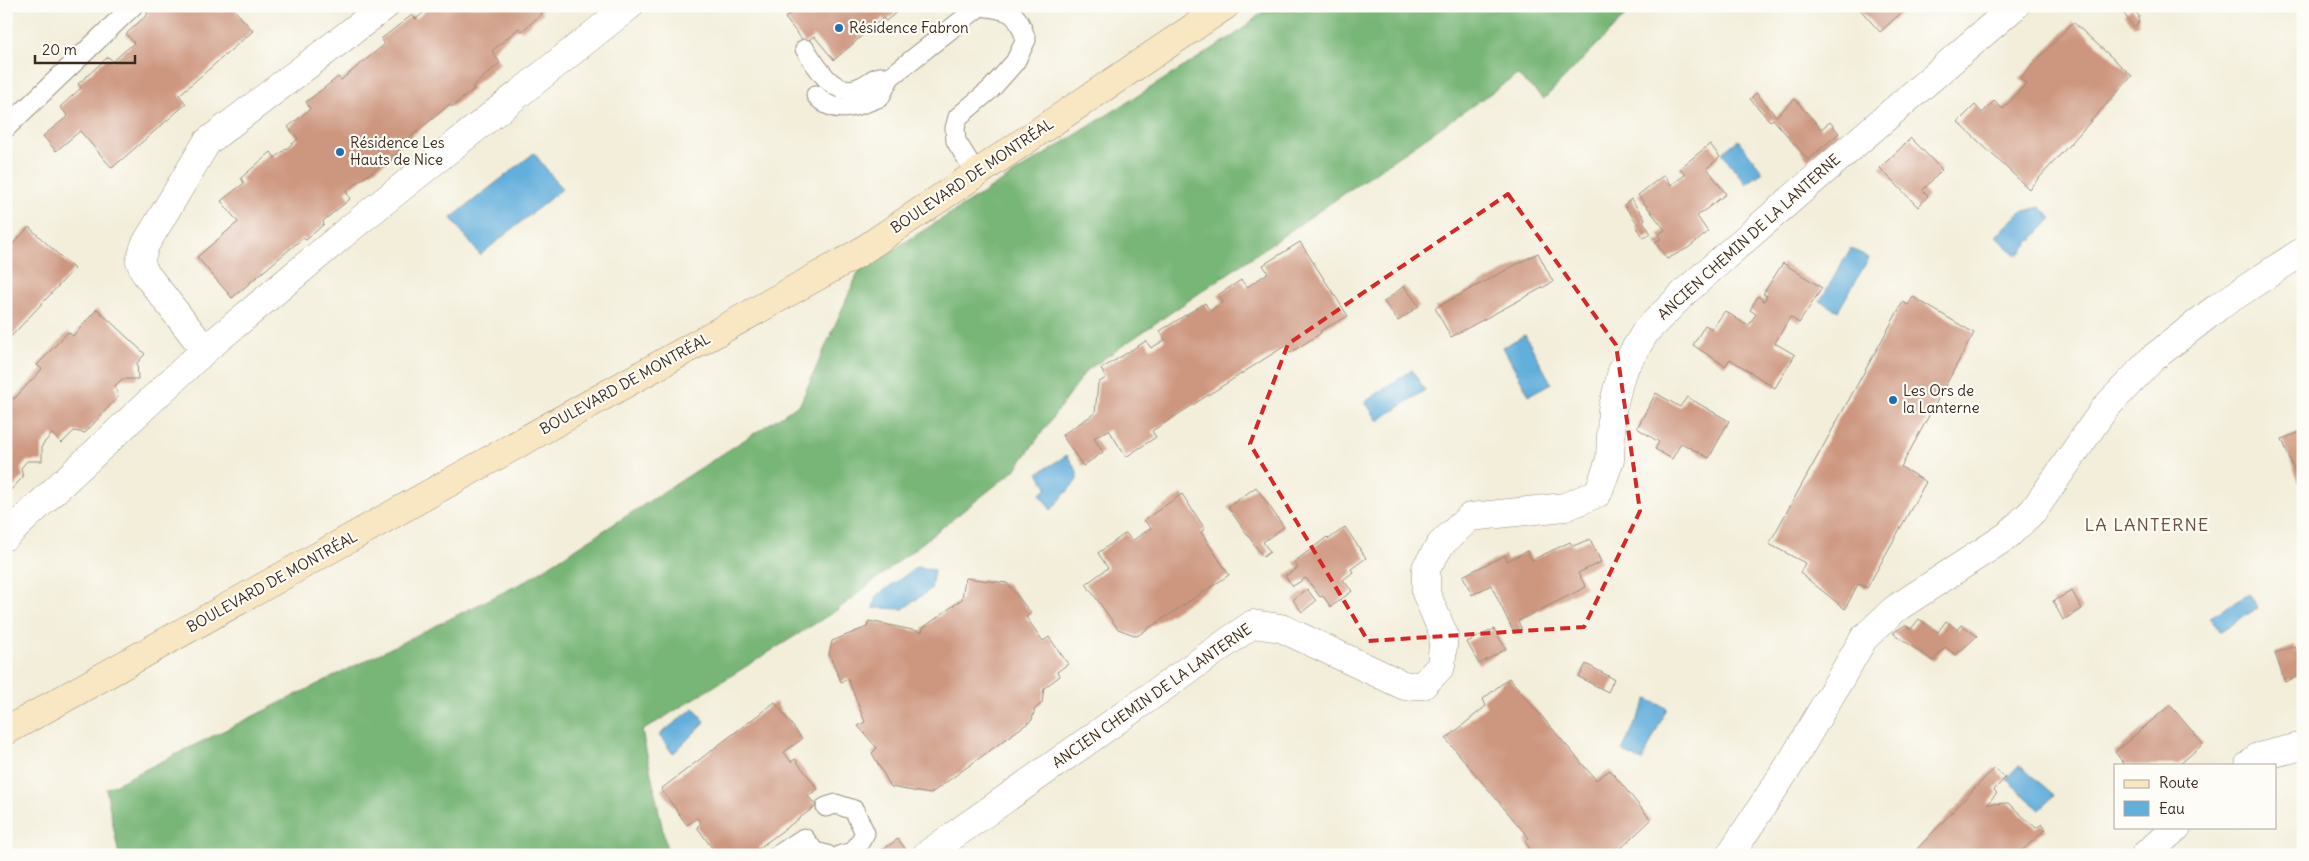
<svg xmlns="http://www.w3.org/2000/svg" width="2309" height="861" viewBox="0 0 2309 861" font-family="Delius,sans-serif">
	<rect width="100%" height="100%" fill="#fdfcf7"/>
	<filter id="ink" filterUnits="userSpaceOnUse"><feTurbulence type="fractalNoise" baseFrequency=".02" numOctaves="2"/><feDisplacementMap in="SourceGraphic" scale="10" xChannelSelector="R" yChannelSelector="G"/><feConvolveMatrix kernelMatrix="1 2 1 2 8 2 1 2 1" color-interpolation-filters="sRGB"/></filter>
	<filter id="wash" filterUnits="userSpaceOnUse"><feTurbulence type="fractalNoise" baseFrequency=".0096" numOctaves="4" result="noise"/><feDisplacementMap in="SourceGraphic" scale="20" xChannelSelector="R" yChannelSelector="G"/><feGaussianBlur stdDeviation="1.12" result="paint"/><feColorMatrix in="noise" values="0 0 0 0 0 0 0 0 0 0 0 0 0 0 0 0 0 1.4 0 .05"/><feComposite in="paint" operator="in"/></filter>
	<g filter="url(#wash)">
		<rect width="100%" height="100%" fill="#f3eeda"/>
		<polygon fill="#78b677" stroke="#5a704a" points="1270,6 1635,6 1544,99 1517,75 1086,371 1015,470 837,610 642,731 668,855 119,855 106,789 524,582 800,404 859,271 1236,34"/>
		<g fill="#63afdc" stroke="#4f6c7d">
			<polygon points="1738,140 1763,172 1746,184 1722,153"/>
			<polygon points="534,153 562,189 480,255 451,218"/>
			<polygon points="2040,207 2052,218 2017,256 1996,236 2021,212"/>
			<polygon points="1851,248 1869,258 1838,311 1820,301"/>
			<polygon points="1525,335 1551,383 1529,395 1503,347"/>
			<polygon points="1412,370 1425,390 1378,421 1365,402"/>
			<polygon points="1067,455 1077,471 1077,480 1051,510 1040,494 1048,488 1038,473"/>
			<polygon points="917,567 934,570 931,589 903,609 873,608 876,596"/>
			<polygon points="2249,594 2258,608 2219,632 2210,617"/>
			<polygon points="1647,699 1667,708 1642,761 1622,751"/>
			<polygon points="694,708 705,722 673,754 659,735"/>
			<polygon points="2019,765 2054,795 2040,810 2006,779"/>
		</g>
		<g id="blocks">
			<g fill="#cd967f">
				<polygon points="152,6 231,6 253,31 179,95 186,104 112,168 80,131 56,151 43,136 68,116 60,107 81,88 78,84 108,57 113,61 134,43 126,34 148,14 146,11"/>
				<polygon points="431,6 545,6 540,11 543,13 522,31 519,28 492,51 500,63 472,87 474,89 452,107 450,104 396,149 399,152 346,191 350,199 323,221 324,224 306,240 303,238 232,298 197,257 238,222 221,201 244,183 241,178 271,152 275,158 298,139 288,127 310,109 306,102 338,77 341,80 385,44 381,39 412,15 416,19"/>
				<polygon points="790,6 904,6 886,21 883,18 834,60 814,36 805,43 785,18 794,11"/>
				<polygon points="1857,6 1909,6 1880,32"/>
				<polygon points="2132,8 2139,16 2138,24 2134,27 2124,14"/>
				<polygon points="2073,22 2132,76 2029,189 1958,122 1975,105 1982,113 1994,101 2003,109 2026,84 2020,78"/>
				<polygon points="1756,93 1776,116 1795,99 1821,129 1830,122 1839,133 1808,160 1773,119 1770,121 1750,99"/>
				<polygon points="1911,138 1942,170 1923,190 1928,196 1918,207 1880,168"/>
				<polygon points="1710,144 1720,157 1707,168 1726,194 1697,216 1708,232 1688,248 1667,259 1655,242 1661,239 1658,235 1665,230 1638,195 1664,175 1671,185 1685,175 1680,168"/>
				<polygon points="1631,199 1645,219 1643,221 1651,234 1644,238 1636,226 1638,224 1624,205"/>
				<polygon points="29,227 74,269 6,342 6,251"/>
				<polygon points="1300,242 1348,316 1320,331 1321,333 1290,353 1285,346 1269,356 1152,431 1156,437 1126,457 1109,430 1102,433 1094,438 1103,452 1083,466 1062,435 1095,413 1098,383 1106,378 1101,369 1146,341 1151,348 1165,340 1160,331 1205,303 1210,311 1223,302 1218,295 1241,280 1247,287 1268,273 1263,265"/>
				<polygon points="1538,253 1553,282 1451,337 1435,308"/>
				<polygon points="1783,263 1822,288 1799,323 1790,317 1775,343 1795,355 1775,388 1730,359 1725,366 1693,345 1705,325 1712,329 1725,311 1748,326 1756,314 1750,310 1758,296 1764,301 1767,296 1763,294"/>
				<polygon points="1404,286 1419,306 1398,321 1384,302"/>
				<polygon points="1913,297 1974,333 1901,467 1926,482 1867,588 1858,584 1845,609 1800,573 1805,563 1769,544 1903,302 1908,305"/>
				<polygon points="97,309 145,354 137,363 138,379 122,379 115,386 118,397 85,433 74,431 62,443 52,434 42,445 42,461 27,461 21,468 23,477 6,495 6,391 14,399 42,369 37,365 68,332 73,336"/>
				<polygon points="1656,393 1680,407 1687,397 1729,421 1709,458 1681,443 1672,459 1655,449 1659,442 1637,428"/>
				<polygon points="2303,431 2303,493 2282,439"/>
				<polygon points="1256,487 1284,527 1263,542 1270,552 1263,557 1228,507"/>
				<polygon points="1182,494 1205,529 1201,532 1229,575 1137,636 1118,629 1086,584 1108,568 1098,553 1126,533 1132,541 1151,528 1144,520"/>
				<polygon points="1345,527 1366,558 1351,569 1353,572 1343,580 1352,591 1331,607 1323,596 1320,597 1306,578 1293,586 1285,576 1298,568 1294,562 1327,537 1329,539"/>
				<polygon points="1590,539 1601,562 1578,573 1586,587 1518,621 1522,630 1514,633 1491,585 1472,595 1463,576 1505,555 1507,561 1527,551 1532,560 1570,542 1573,546"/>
				<polygon points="965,578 1007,583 1031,613 1026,617 1043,641 1049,637 1068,664 1057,672 1060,676 1044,688 1042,703 1035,709 1032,720 930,794 891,787 872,753 877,748 858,726 865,722 848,679 841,682 829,654 832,641 867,627 869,621 922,632 923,628 962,599"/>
				<polygon points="1307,589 1316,601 1302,612 1293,600"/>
				<polygon points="2072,591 2082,609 2063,620 2053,601"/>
				<polygon points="1919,619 1938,632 1946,621 1958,630 1962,625 1977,636 1956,655 1945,647 1933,661 1893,633 1905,625 1911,629"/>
				<polygon points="1494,629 1506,649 1479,664 1467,642"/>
				<polygon points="2295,646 2303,674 2285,682 2275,653"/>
				<polygon points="1586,664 1614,679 1608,692 1579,677"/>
				<polygon points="1509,678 1596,780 1610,770 1651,820 1620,849 1625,855 1528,855 1531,850 1525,842 1529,838 1446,739 1486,706 1483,699"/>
				<polygon points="775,702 802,739 784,752 791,762 795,759 818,789 808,796 816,806 759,848 761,851 756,855 728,855 726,852 717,855 697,827 701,823 697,818 687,825 661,789"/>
				<polygon points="2170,705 2203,744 2179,765 2125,765 2115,752"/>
				<polygon points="1994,768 2005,778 1994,790 1997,793 1987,804 2008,803 2036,828 2042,824 2046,829 2017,855 1920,855 1916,850"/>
				<polygon points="898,839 906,850 900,855 886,855 882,850"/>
			</g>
		</g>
	</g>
	<g filter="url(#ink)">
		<use href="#blocks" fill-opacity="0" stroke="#978c7c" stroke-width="1"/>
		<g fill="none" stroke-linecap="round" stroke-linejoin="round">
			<defs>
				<g id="lane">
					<path d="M805,49C817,66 832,97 858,88C873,83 871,75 890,77L980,6C1010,10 1017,10 1026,40L1015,62L991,89L958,117L955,128L956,141L976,173"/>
					<path d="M816,95C834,117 858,106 880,97L890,77"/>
					<polyline points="6,128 133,6"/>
					<polyline points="826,807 836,804 854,810 865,833 854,852 841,855"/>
					<polyline points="778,855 804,838 815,852 827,855"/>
				</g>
				<g id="street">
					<polyline points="205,350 145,273 140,261 145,245 207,142 385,6"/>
					<polyline points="6,536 205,350 353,226 629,6"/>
					<polyline points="2249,765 2258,757 2303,746"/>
					<polyline points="926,855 1253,624 1281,628 1405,686 1423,685 1441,666 1444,635 1426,593 1426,568 1441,544 1470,517 1565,507 1598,493 1610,460 1612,410 1622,371 1646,331 1685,292 1729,253 2015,6"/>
					<polyline points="1730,855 1792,761 1864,638 1895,609 2007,536 2034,510 2105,408 2153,358 2218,307 2303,251"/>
					<polyline points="2145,855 2177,827"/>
				</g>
				<polyline id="secondary" points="6,731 857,254 1225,6"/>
			</defs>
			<use href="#lane" stroke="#978c7c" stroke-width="21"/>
			<use href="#street" stroke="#978c7c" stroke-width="29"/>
			<use href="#secondary" stroke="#978c7c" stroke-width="29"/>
			<use href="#lane" stroke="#fff" stroke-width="19"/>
			<use href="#street" stroke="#fff" stroke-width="28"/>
			<use href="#secondary" stroke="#f9e7c3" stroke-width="28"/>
		</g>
	</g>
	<path fill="none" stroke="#d62828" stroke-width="4" stroke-dasharray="10 6" stroke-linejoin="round" d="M1508,194L1616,345L1640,511L1584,627L1368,641L1250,444L1288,344Z"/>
	<g fill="#1f6fb2" stroke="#fdfcf7" stroke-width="2">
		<circle cx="839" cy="28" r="5"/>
		<circle cx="340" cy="152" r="5"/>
		<circle cx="1893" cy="400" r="5"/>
	</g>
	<g text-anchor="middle" stroke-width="4.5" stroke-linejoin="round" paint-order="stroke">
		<g font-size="15" fill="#3b2a1e" stroke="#fdfcf7" text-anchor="start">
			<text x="849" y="33">Résidence Fabron</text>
			<text x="350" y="148">Résidence Les<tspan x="350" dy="17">Hauts de Nice</tspan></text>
			<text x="1903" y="396">Les Ors de<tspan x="1903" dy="17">la Lanterne</tspan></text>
		</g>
		<g font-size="15" fill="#3b2a1e" stroke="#fdfcf7">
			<text transform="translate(972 176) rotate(-34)" y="5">BOULEVARD DE MONTRÉAL</text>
			<text transform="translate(1749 237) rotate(-42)" y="5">ANCIEN CHEMIN DE LA LANTERNE</text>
			<text transform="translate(625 384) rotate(-29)" y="5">BOULEVARD DE MONTRÉAL</text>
			<text transform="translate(272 582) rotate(-29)" y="5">BOULEVARD DE MONTRÉAL</text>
			<text transform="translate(1152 696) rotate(-35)" y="5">ANCIEN CHEMIN DE LA LANTERNE</text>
		</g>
		<g font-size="18" letter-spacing="1" fill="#6e5040" stroke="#fdfcf7">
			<text x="2147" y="531">LA LANTERNE</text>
		</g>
	</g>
	<rect width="2309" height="861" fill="none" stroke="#fdfcf7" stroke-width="25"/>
	<rect x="2114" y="764" width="162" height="65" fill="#fdfcf7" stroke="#afa8a0"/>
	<rect x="2124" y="780" width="25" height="8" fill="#f9e7c3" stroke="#afa8a0"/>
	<text x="2159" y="788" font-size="15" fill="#3b2a1e">Route</text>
	<rect x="2124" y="801" width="25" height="15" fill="#63afdc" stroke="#afa8a0"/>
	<text x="2159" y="814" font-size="15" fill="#3b2a1e">Eau</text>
	<path d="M35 55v8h100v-8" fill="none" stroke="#3b2a1e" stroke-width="2.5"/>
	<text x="42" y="55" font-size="15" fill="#3b2a1e" stroke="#fdfcf7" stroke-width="4" paint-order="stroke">20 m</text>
</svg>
